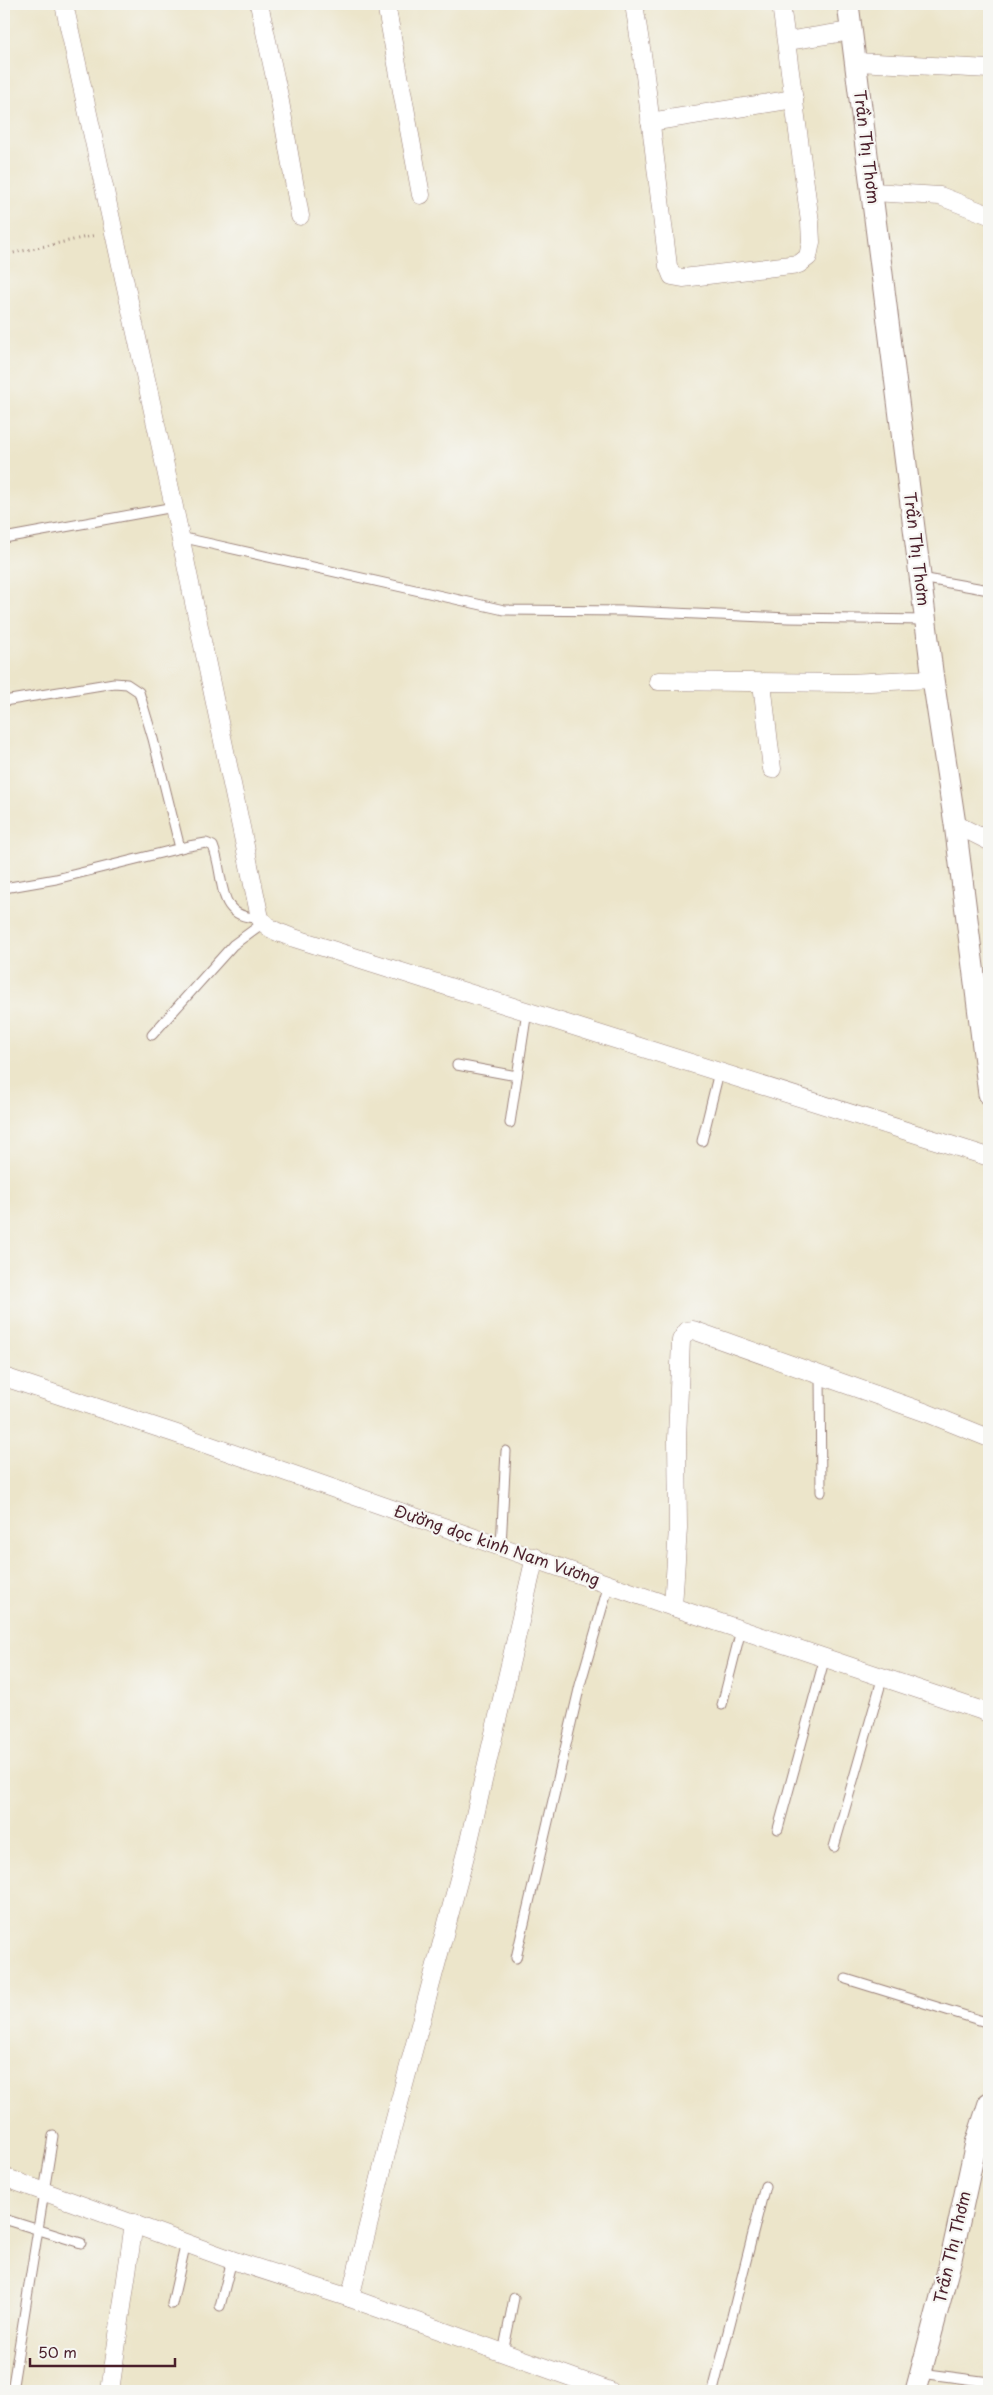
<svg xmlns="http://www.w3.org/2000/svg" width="993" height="2395" viewBox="0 0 993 2395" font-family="'Playpen Sans',sans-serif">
	<rect width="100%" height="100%" fill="#f6f6f2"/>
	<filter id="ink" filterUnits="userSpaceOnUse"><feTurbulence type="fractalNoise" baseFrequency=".02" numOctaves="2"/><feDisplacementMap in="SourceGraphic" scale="10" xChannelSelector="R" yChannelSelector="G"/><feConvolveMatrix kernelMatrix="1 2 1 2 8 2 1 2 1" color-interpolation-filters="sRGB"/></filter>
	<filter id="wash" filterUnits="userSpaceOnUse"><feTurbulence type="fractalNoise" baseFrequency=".0096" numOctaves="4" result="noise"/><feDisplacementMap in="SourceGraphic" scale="20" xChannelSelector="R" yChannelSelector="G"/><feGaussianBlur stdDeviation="1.12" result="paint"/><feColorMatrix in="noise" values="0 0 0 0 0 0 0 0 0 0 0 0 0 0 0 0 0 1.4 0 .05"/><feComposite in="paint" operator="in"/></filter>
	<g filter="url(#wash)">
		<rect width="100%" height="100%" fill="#ece5ca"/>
	</g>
	<g filter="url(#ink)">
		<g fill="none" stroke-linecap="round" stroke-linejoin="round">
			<defs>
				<g id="service">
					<polyline points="180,537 504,610 628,611 788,618 926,620"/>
					<polyline points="4,538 174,507"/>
					<polyline points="921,578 989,590"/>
					<polyline points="4,701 114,683 127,684 139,692 153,739 180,848"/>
					<path d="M4,888L56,879L189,846L206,843L213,846C226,878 214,919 260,918"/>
					<polyline points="152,1035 233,945 263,923"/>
					<polyline points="457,1065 517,1076"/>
					<polyline points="510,1123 527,1011"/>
					<polyline points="702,1141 719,1072"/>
					<polyline points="820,1375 821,1492"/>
					<polyline points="501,1546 506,1451"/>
					<polyline points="722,1705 741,1630"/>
					<polyline points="778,1829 825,1657"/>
					<polyline points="834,1847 883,1676"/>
					<polyline points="516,1958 580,1685 609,1584"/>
					<polyline points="846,1979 989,2023"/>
					<polyline points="4,2219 81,2243"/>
					<polyline points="172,2304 186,2242"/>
					<polyline points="220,2306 232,2260"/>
					<polyline points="503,2353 514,2298"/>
					<polyline points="921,2373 989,2382"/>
					<polyline points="12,2391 53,2136"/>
					<polyline points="713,2391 765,2186"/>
				</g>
				<g id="minor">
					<path d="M64,4L174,507L260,918C268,930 280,933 294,938L989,1157"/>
					<polyline points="259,4 279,96 300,216"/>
					<polyline points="386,4 421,195"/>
					<polyline points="634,4 644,67 668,266 672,276 683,278 799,264 808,257 811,242 810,222 781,4"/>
					<polyline points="787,41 851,31"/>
					<polyline points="857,62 989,69"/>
					<polyline points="650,122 794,99"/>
					<polyline points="873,192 940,196 989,215"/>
					<polyline points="658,681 849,683 933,679"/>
					<polyline points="762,683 772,769"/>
					<polyline points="955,824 989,841"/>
					<polyline points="4,1377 174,1433 673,1607 989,1713"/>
					<polyline points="673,1607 678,1528 677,1439 681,1340 687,1331 693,1330 927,1413 989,1438"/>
					<polyline points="4,2177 232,2260 350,2298 610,2391"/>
					<polyline points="350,2298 392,2130 469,1841 535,1557"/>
					<polyline points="110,2391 134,2223"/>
				</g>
				<g id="tertiary">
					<polyline points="848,4 933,679 955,824 989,1094"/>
					<polyline points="916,2391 951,2259 976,2143 989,2103"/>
				</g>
			</defs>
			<use href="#service" stroke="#9b827a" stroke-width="11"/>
			<use href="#minor" stroke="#9b827a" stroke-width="19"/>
			<use href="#tertiary" stroke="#9b827a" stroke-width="23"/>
			<polyline stroke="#9b827a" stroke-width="3" stroke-dasharray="1 4" stroke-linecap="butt" points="4,255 96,235"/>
			<use href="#service" stroke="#fff" stroke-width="9"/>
			<use href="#minor" stroke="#fff" stroke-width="18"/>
			<use href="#tertiary" stroke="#fff" stroke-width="21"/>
		</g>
	</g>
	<g text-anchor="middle" stroke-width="4.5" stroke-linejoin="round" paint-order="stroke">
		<g font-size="16" fill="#4a1f2b" stroke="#f6f6f2">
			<text transform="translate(867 147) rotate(83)" y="6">Trần Thị Thơm</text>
			<text transform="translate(917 549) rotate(83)" y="6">Trần Thị Thơm</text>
			<text transform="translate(497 1545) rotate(19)" y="6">Đường dọc kinh Nam Vương</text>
			<text transform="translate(952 2247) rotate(-77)" y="6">Trần Thị Thơm</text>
		</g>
	</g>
	<rect width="993" height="2395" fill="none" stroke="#f6f6f2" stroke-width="20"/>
	<path d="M30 2358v8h145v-8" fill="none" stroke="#4a1f2b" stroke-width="2.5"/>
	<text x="38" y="2358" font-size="15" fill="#4a1f2b" stroke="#f6f6f2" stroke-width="4" paint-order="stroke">50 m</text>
</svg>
